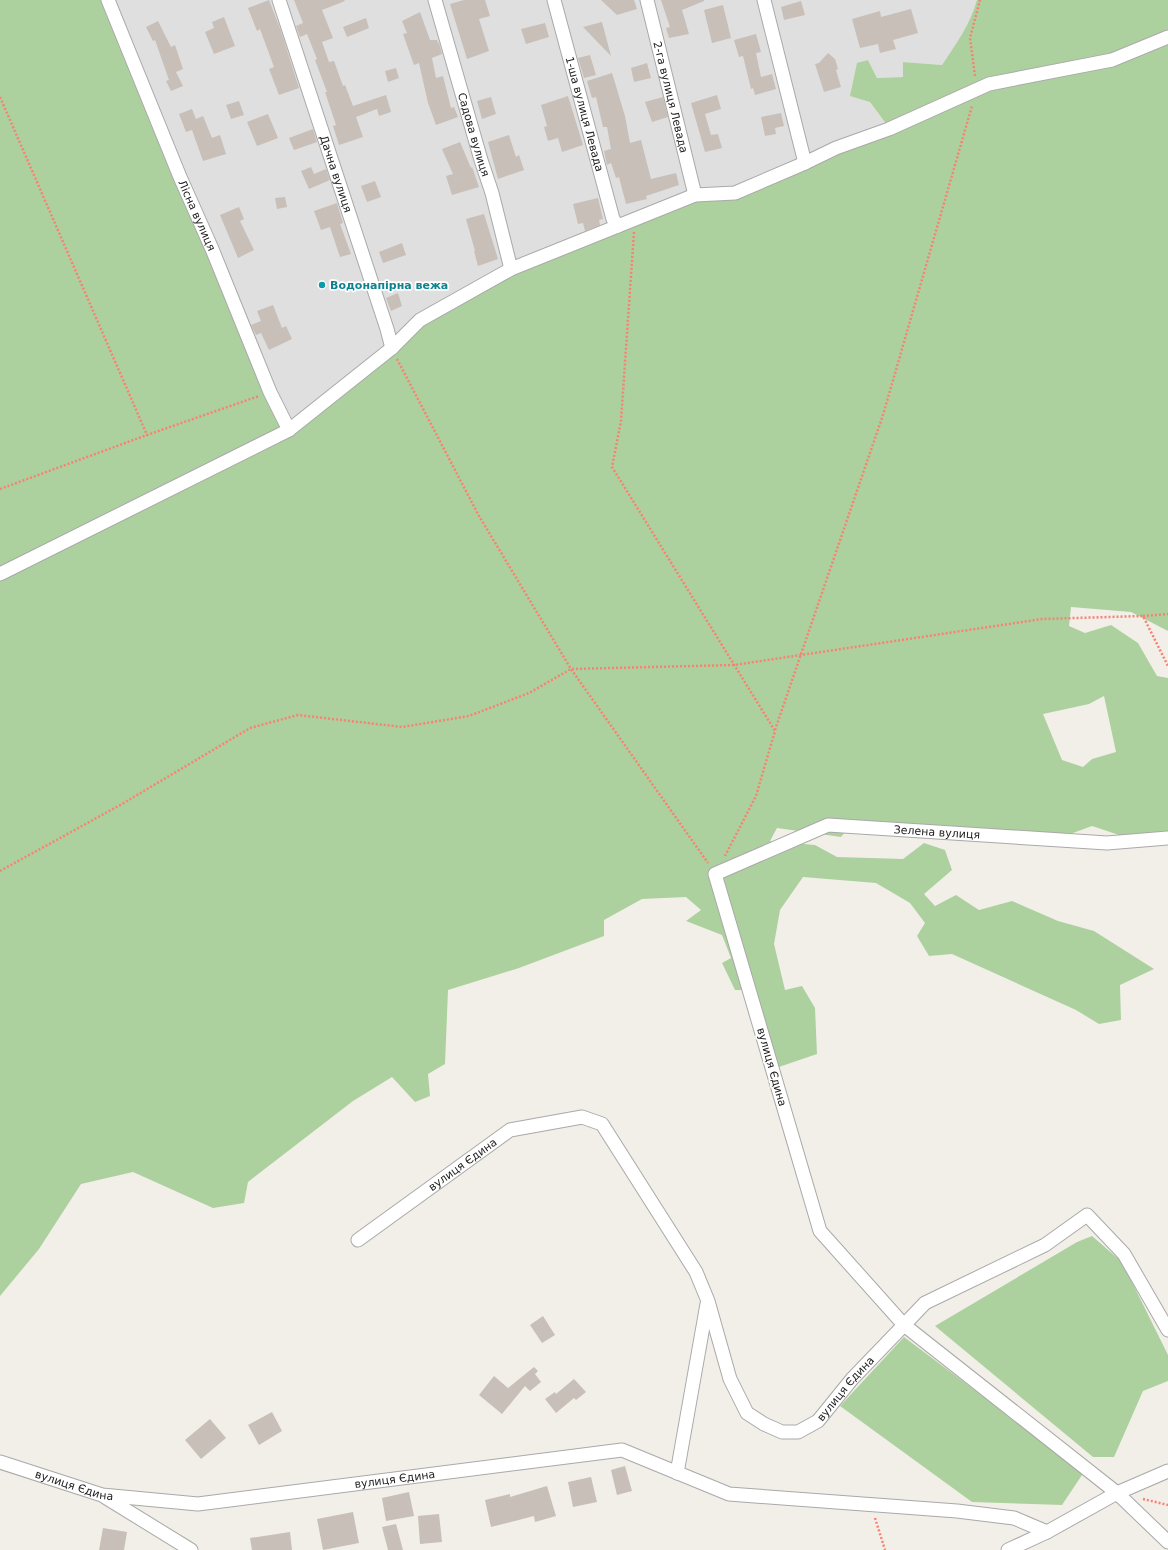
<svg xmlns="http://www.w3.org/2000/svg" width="1168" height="1550" viewBox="0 0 1168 1550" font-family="'DejaVu Sans',sans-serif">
	<rect width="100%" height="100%" fill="#f2efe9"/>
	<polygon fill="#e0dfdf" points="108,0 977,0 973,13 962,36 942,65 903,62 903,77 877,78 868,60 870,102 889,129 289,430"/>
	<g fill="#add19e" fill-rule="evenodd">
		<path d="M0,0H108L289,429L420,320L511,270L665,206L735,193L889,128L870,102L850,96L857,63L868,60L877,78L903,77V62L942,65C956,44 970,25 977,0H1168V631L1131,612L1071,607L1069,626L1085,633L1111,625L1138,643L1157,676L1168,678V832L1131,839L1092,826L1054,840L847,830L841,837L777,828L770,841L815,845L837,857L903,859L924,843L945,850L952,870L924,894L935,906L956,895L979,910L1012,901L1058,921L1094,931L1154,969L1120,985L1121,1020L1099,1024L1076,1010L952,954L929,956L917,936L925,923L910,903L876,883L803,877L780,910L774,944L785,990L802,986L815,1008L817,1054L776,1068L755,990H735L722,963L731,958L722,935L686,921L701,910L686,897L642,899L604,920V936L519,968L448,990L445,1064L428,1074L430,1096L415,1102L392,1077L353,1101L248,1182L244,1203L213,1208L133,1172L81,1184L39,1249L0,1296ZM1104,696L1116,752L1092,759L1083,767L1062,760L1043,714L1089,704Z"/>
		<polygon points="1092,1236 1122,1262 1168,1355 1168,1381 1143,1391 1114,1457 1093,1457 935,1326 1077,1242"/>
		<polygon points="904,1337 1084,1472 1062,1505 972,1502 840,1406"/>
	</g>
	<g fill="#c7bfb8">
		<polygon points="269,0 281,31 299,88 279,95 269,69 274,67 260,29 257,31 248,8"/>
		<polygon points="294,0 344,0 345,1 322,10 333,38 322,42 329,62 334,61 343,86 345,85 353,106 386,95 391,112 379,116 377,109 356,117 363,137 339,145 333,126 336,125 325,92 327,92 315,60 317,59 307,34 300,37 296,26 303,23"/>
		<polygon points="464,0 485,0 490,16 479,19 489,51 467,59 450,4"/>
		<polygon points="601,0 634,0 637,9 617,15"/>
		<polygon points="661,0 704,0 704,1 682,10 689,34 669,38 666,28 670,27"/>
		<polygon points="801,1 805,15 784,20 781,7"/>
		<polygon points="723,5 731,38 712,43 704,10"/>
		<polygon points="911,9 918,33 893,40 896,49 880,53 878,44 860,48 852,19 880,11 881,17"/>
		<polygon points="420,12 430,40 437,40 438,43 439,43 442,54 432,58 436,78 443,76 451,108 454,107 458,117 436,125 428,103 419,63 414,65 403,34 407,33 402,21"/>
		<polygon points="224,17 235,46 214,54 205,32 214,28 212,22"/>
		<polygon points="366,18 369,28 347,37 343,27"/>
		<polygon points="158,21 171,47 175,45 183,69 176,72 183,86 171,91 166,81 169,80 155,40 153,41 146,27"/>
		<polygon points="602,22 611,56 583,27"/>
		<polygon points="545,23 549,37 526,44 521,29"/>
		<polygon points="756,34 761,52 756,53 761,77 772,74 776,89 755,95 753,88 751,89 743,56 739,57 734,40"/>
		<polygon points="828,53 835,59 838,69 836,70 841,87 824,92 815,64 819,63"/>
		<polygon points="590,55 596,75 584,78 578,58"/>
		<polygon points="647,63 651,78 634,82 631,68"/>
		<polygon points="396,68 399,78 388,82 385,71"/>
		<polygon points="612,73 625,116 630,143 641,140 651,179 676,173 679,185 646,196 647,199 626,204 619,177 616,178 611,163 607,165 604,151 611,149 607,127 603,127 596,97 592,98 587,81"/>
		<polygon points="717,95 721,109 705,114 711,135 718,134 722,148 705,152 691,103"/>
		<polygon points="568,96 583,145 562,152 558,138 548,141 544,127 547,126 541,105"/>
		<polygon points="491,97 496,114 482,119 477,101"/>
		<polygon points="663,97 668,117 652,122 645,102"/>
		<polygon points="239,101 244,115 231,119 226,105"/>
		<polygon points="192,109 196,119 203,116 212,138 220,135 226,154 203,161 192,130 186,132 179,114"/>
		<polygon points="781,113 784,126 775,128 776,134 765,136 761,117"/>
		<polygon points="268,114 278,138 257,146 247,122"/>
		<polygon points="313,129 317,142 294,150 289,138"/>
		<polygon points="509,135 516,157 519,155 524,170 498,179 488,142"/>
		<polygon points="460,142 471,168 472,167 479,187 452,195 446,176 453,174 442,149"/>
		<polygon points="311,167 314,174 326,169 330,180 309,189 301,171"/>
		<polygon points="375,181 381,197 367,202 361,186"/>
		<polygon points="285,197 287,207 277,209 275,198"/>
		<polygon points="598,198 603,219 599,220 600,225 585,231 583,223 578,224 573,204"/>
		<polygon points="337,203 343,223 340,224 351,254 340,257 330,227 321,230 314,211"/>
		<polygon points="239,207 244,219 240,221 254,250 238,258 220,215"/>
		<polygon points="484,214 498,259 478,266 474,251 475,251 466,219"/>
		<polygon points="402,243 406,255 383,263 379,252"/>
		<polygon points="398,293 402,306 391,311 386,298"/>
		<polygon points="273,305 282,328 286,326 292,339 269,350 261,333 256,335 251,325 261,321 257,311"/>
		<polygon points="543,1316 555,1335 542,1343 530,1325"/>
		<polygon points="534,1367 538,1371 535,1374 541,1382 530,1391 525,1386 502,1414 479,1395 494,1376 508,1388"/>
		<polygon points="574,1379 586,1392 576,1400 574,1398 556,1413 545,1399 555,1392 556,1394"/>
		<polygon points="272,1412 282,1431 259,1445 248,1425"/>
		<polygon points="210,1419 226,1438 201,1459 185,1440"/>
		<polygon points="625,1466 632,1491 617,1495 611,1470"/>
		<polygon points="591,1477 597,1502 573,1507 568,1482"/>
		<polygon points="547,1486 556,1516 535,1522 534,1516 491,1527 485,1500 510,1494 510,1497"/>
		<polygon points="409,1492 414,1516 386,1521 382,1498"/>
		<polygon points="353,1512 359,1543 323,1550 317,1519"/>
		<polygon points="439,1514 442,1542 420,1544 418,1516"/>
		<polygon points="396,1524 403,1550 388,1550 382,1527"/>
		<polygon points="103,1528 127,1532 124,1550 99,1550"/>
		<polygon points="290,1532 292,1550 252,1550 250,1538"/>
	</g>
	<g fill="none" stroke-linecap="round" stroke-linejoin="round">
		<defs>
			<g id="minor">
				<path id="s1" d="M108,0L180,177L212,249L270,392L289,430"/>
				<path id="s2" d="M279,0L387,329L392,348"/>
				<path id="s3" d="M435,0L481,160L492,193L511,269"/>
				<path id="s4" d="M554,0L613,219L618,226"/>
				<path id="s5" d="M647,0L695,195"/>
				<polyline points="764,0 805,163"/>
				<polyline points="0,574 289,430 392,348 420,320 511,269 695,195 735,193 805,163 836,148 889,129 989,84 1112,60 1168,37"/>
				<path id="s6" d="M358,1240L510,1130L582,1117L602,1124L696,1272L708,1301L730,1379L747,1413L764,1424L782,1432H798L818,1421L852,1379L904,1325L820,1231L715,874L828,825L1107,843L1168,838"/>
				<polyline points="1168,1330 1124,1254 1087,1215 1045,1245 925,1303 904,1325 1117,1493 1168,1542"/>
				<path id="s7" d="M0,1462L102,1495L198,1504L622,1450L729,1494L957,1511L1014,1518L1047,1532"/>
				<polyline points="677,1473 707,1304"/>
				<polyline points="105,1497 191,1550"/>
				<polyline points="1008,1550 1047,1532 1117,1493 1168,1471"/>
			</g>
		</defs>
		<use href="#minor" stroke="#a9a9a9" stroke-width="15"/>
		<g stroke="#fa8072" stroke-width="2.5" stroke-dasharray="2 2" stroke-linecap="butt">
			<polyline points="975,76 970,38 980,0"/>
			<polyline points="0,97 147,435 259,396"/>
			<polyline points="634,232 621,421 612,467 775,731 756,796 725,856"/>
			<polyline points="397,359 479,516 571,669 708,863"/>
			<polyline points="0,489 147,435"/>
			<polyline points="1143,616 1168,614"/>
			<polyline points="775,730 883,415 972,106"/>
			<polyline points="0,871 122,804 250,728 298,715 402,727 469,716 529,693 571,669 734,665 1042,619 1143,616 1168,666"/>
			<polyline points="1143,1499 1168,1505"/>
			<polyline points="875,1518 885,1550"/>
		</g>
		<use href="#minor" stroke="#fff" stroke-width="13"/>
	</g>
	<circle fill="#0f9aa8" stroke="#fff" stroke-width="1.5" cx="322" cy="285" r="4"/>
	<g text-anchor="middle" stroke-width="3.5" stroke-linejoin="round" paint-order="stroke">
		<g font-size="11" fill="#222" stroke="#fff">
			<text dy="4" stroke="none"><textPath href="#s5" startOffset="100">2-га вулиця Левада</textPath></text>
			<text dy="4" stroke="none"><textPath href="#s4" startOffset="118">1-ша вулиця Левада</textPath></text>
			<text dy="4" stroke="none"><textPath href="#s3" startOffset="140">Садова вулиця</textPath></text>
			<text dy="4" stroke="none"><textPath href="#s2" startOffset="183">Дачна вулиця</textPath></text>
			<text dy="4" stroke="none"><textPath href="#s1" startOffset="233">Лісна вулиця</textPath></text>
			<text dy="4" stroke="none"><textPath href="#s6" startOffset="1546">Зелена вулиця</textPath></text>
			<text transform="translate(772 1067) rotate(74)" y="4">вулиця Єдина</text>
			<text dy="4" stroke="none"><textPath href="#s6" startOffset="129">вулиця Єдина</textPath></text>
			<text dy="4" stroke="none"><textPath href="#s6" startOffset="729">вулиця Єдина</textPath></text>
			<text dy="4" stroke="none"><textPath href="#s7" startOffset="402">вулиця Єдина</textPath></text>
			<text dy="4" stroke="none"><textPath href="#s7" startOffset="78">вулиця Єдина</textPath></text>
		</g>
		<g font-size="11" font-weight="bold" fill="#0d838f" stroke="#fff" text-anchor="start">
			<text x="330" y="289">Водонапірна вежа</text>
		</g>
	</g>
</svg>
